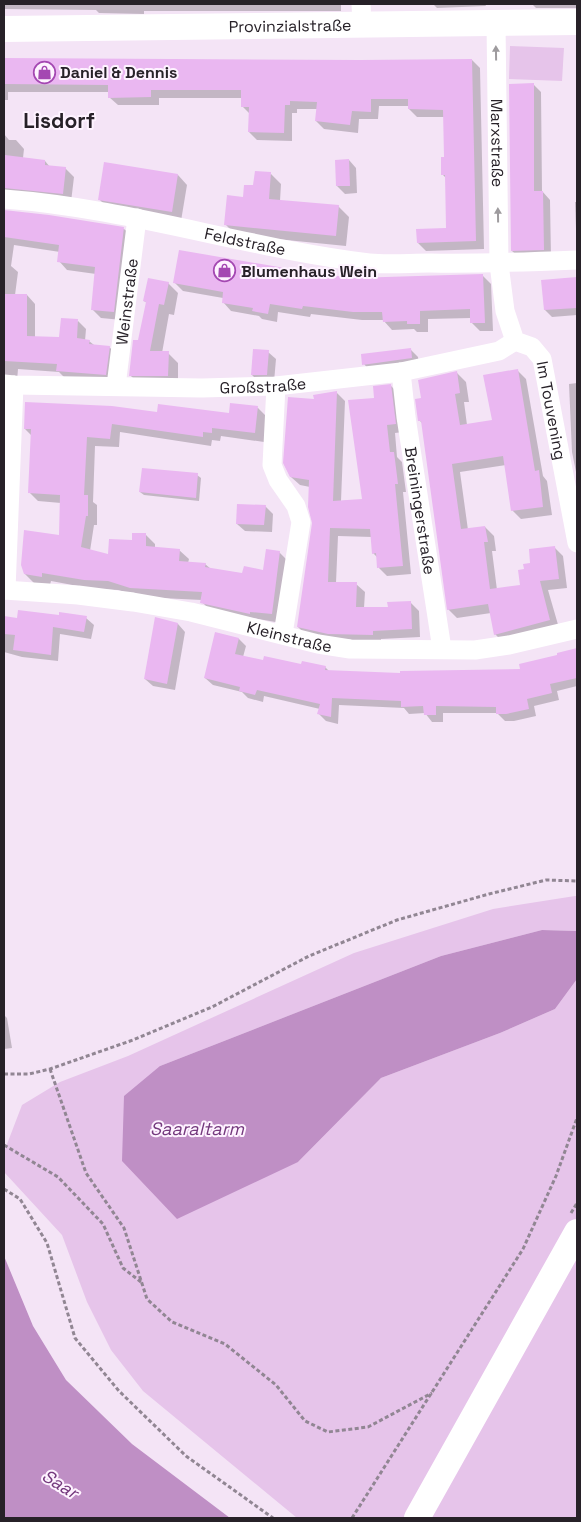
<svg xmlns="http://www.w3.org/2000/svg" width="581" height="1522" viewBox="0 0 581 1522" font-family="'Space Grotesk',sans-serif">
	<rect width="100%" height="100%" fill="#f4e4f6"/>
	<g fill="#e6c4ea">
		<polygon points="510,46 564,48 562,81 509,79"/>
		<polygon points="575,896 577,896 577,931 542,930 441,956 160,1066 298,1162 381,1078 500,1033 555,1009 577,979 577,1518 297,1518 143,1391 111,1350 87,1302 62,1235 4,1172 4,1152 22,1105 60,1082 128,1056 354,953 493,909"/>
	</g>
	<g fill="#bf8fc5">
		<polygon points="542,930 577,931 577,979 555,1009 500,1033 381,1078 298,1162 177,1219 122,1161 124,1096 160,1066 441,956"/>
		<polygon points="4,1256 33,1326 66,1380 132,1444 230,1518 4,1518"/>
	</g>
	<g fill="#0003">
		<polygon points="4,4 341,4 341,11 144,11 144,14 99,13 96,10 4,9"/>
		<polygon points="433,4 485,4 486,6 437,8"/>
		<polygon points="532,4 577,4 577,8 536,8"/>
		<polygon points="4,59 360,61 472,60 480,68 484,249 426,251 418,243 447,230 446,178 443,175 446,158 445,117 417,117 409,109 409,106 379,106 378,119 359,119 358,133 324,129 316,121 318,109 297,109 297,113 292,113 292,141 257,140 249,132 250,114 242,106 242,98 159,98 159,105 118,105 109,97 109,92 8,92 8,100 4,100"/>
		<polygon points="576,68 577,68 577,85 576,83"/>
		<polygon points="534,85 541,92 542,191 550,200 551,257 520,258 512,251"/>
		<polygon points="4,134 9,140 16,140 24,149 23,158 45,161 50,167 65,168 74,177 71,202 4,201"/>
		<polygon points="349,160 356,168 357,193 345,194 337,186"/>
		<polygon points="271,174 281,184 280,201 338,206 349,217 346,246 236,235 226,225 254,187"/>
		<polygon points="178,175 187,185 181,221 108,208 99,199"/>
		<polygon points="575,202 577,202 577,230 576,229"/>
		<polygon points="4,212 49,216 124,229 133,237 122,320 101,318 92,309 96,274 67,270 59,261 60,252 14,245 11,266 18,272 15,295 27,295 35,304 35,337 60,339 78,321 86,329 85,341 89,341 94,345 109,347 118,355 114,383 66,379 59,372 18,369 17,381 4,386"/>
		<polygon points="307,273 353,279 483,276 491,284 493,331 480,331 471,322 471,318 428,319 428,332 417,332 414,329 392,330 383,320 362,320 311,314 310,317 278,312 277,322 262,319 259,316 231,311 223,302 223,298 183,291 174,282"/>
		<polygon points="577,278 577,315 552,317 545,310 542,281"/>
		<polygon points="168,283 178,293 174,315 169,314 162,353 168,353 178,363 178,386 140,385 130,375 139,341 147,303 144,301"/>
		<polygon points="410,349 418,357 419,365 371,372 364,364"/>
		<polygon points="268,352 276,359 274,382 260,383 252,375"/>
		<polygon points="517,370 526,379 543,476 547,481 552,515 521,519 512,510 506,465 460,472 468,530 485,527 494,536 496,551 492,551 497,590 521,587 525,570 554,547 563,556 567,588 548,590 559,628 504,643 495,634 491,613 457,618 448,609 423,424 419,420 422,399 457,373 466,382 469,402 464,402 467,425 493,421"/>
		<polygon points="577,383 577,477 572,452 569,384"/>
		<polygon points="391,386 399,394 403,432 395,433 397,457 402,462 406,492 403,492 411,574 387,576 379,568 378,558 373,553 372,537 338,536 336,583 356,584 365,592 364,608 389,608 410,602 419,611 420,637 381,639 381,643 306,635 298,627 313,523 310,487 300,485 291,477 315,400 336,392 345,401 341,501 363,500 376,400"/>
		<polygon points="231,404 258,408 267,417 264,442 221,436 220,441 212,440 211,446 120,432 119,447 95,446 93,502 97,505 97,525 94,525 90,551 109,556 146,535 155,544 155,548 179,550 189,559 188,563 205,564 211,569 243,574 265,571 279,552 288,561 281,623 211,611 202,602 202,600 140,597 118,590 94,589 51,581 50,585 34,583 25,574 60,536 61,503 38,501 29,492 32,436 25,429 158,413 230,415"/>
		<polygon points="197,475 201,478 199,501 144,495 140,492"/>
		<polygon points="265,506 273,514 272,532 245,531 237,524"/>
		<polygon points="4,618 18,620 86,618 94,625 91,639 60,634 58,661 22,657 4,652"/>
		<polygon points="156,619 178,624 185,632 175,690 153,686 145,679"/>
		<polygon points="216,633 239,639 246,646 243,657 264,662 325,667 329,671 401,674 522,670 559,656 558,654 577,650 577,686 557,691 559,700 534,706 536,716 514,721 505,721 497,713 443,713 443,722 432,722 425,713 409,714 404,708 339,705 338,724 326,721 319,714 320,709 264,696 263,702 248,698 242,692 213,685 205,678"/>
		<polygon points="4,1015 7,1018 12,1048 4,1049"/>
	</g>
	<g fill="#eab7f1">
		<polygon points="4,58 360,60 472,59 476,241 417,243 416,229 446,228 445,175 441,175 441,157 444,157 443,110 408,109 408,99 371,99 371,112 352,111 350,125 315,121 317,102 290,101 290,105 285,105 284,133 248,132 249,107 241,107 241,90 151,90 151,97 108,98 108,85 4,84"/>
		<polygon points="534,83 534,191 543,191 544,250 511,251 509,84"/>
		<polygon points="5,155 45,160 45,165 66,167 63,194 4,188"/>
		<polygon points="349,159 350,186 336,186 335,160"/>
		<polygon points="104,162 178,174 172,212 98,200"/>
		<polygon points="255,171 271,172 269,199 339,205 336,236 224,225 227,195 243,197 244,185 253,185"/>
		<polygon points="4,210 49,215 124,227 114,312 91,310 95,267 57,262 59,245 4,237"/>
		<polygon points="179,250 308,272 353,278 483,274 485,323 470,323 470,309 420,311 420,324 407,324 407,321 383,322 382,312 353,312 303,306 302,309 270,304 268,314 252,311 253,308 222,303 223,292 173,283"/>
		<polygon points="577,277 577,308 544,310 541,280"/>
		<polygon points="148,278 169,282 164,305 159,304 150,351 169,351 168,376 129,376 133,340 138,340 146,302 143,301"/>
		<polygon points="4,294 27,294 27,336 59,337 61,318 78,319 77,338 90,340 89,344 110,346 106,375 56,371 57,364 4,361"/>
		<polygon points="411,348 412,358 362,365 361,354"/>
		<polygon points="253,349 269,350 267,375 251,375"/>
		<polygon points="518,369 535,471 539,470 543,507 511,511 503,456 452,464 461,529 485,526 488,542 484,542 490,589 520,585 518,570 524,569 523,564 530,563 529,549 555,546 559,579 540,581 550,620 494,635 488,604 447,610 421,421 418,421 415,399 421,398 418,380 457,371 460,393 455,394 460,425 492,420 483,375"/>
		<polygon points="391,384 396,424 387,425 390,452 394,452 398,484 395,484 403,566 377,568 376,553 372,554 370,529 330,528 328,582 357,582 356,607 388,607 387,602 411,601 412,629 373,631 373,635 328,634 297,627 312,523 308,507 309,480 290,477 283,463 288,397 314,399 313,395 337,391 333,501 362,499 348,400 374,398 373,386"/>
		<polygon points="25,402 112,406 157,412 158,404 229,413 230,403 258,406 255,433 212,428 212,433 203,432 203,437 112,424 110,439 87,437 84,495 88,495 88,516 86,516 81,547 108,554 109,539 132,540 132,533 146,533 146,546 180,549 179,561 206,563 205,567 242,573 244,566 263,570 266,549 280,551 272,614 250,612 250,614 200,603 202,592 130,588 108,581 84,580 42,573 42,577 24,574 21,565 24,530 59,535 60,495 28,493 31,429 24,429"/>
		<polygon points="142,468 198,473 196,498 139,492"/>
		<polygon points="237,504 266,505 264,525 236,524"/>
		<polygon points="18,610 59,615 59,612 87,616 84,632 53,627 51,655 13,650 15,635 4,634 4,616 17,618"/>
		<polygon points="155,617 178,623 167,684 144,679"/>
		<polygon points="215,632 239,638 235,654 263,660 264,656 301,664 302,661 326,666 325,670 400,673 400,671 520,669 519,664 557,655 557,653 577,648 577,678 550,684 552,693 527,699 529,709 506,714 496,714 496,707 436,706 436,715 424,715 423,706 401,707 401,701 332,698 331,717 317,714 320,704 257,690 255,695 239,691 240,687 204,678"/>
	</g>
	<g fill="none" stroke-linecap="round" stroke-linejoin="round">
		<g stroke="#918693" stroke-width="3" stroke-dasharray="4 2.5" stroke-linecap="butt">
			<polyline points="50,1069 86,1173 124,1228 147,1299 172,1322 225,1344 276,1385 305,1421 328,1432 368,1427 432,1393"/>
			<polyline points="4,1074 29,1074 50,1069 133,1040 212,1007 309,956 397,920 489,894 546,880 577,881"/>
			<polyline points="4,1145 58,1177 103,1224 123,1268 141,1282"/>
			<polyline points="4,1189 20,1199 47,1243 75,1338 119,1391 186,1456 273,1518"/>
			<polyline points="571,1213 577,1203"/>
			<polyline points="352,1518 523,1249 556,1176 577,1118"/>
		</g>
		<g stroke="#fff" stroke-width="19">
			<polyline points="361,4 362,24"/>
			<path id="s1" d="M496,23L499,264L505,311L515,341L532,347L542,359L577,543"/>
			<path id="s2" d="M4,199C128,208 246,248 369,263C389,265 410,263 430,263C479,264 528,262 577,260"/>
			<path id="s3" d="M401,372L406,417L442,649"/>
			<path id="s4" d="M4,384L14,385L202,388L276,386L401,372L499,351L515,341"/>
			<path id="s5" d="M116,386L137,218"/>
			<polyline points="276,386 272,465 278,480 296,506 301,522 283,634"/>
			<path id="s6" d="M4,590L78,595L133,602L191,612L318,644L350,649L475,650L509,645L577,629"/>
			<polyline points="6,590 14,385"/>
		</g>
		<g stroke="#fff" stroke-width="26">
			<path id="s7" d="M4,29L577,22"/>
			<polyline points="417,1518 577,1232"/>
		</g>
	</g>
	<defs><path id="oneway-solid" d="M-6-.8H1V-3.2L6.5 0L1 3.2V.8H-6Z" transform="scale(1.25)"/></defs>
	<g fill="#9e9b9e">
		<use href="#oneway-solid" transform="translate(496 53) rotate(-91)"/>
		<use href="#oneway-solid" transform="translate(498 215) rotate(-91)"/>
	</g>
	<defs>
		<symbol id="shop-ring" viewBox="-11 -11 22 22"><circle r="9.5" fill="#fef3ff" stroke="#a448b2" stroke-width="1.5"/><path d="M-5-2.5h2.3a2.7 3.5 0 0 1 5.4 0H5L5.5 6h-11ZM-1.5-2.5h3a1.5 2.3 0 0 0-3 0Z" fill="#a448b2"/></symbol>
	</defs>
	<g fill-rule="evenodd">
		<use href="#shop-ring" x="32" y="60" width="25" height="25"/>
		<use href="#shop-ring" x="212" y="258" width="25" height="25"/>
	</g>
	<g text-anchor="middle" stroke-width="4" stroke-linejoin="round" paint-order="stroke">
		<g font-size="16" fill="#272128" stroke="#fef3ff">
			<text dy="6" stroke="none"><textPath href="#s7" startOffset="286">Provinzialstraße</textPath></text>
			<text dy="6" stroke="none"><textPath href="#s1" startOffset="120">Marxstraße</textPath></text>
			<text dy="6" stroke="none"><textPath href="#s2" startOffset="245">Feldstraße</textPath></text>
			<text dy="6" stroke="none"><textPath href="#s5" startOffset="85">Weinstraße</textPath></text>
			<text dy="6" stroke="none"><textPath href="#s4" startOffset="259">Großstraße</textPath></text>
			<text dy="6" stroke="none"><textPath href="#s1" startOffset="406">Im Touvening</textPath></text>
			<text dy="6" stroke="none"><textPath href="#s3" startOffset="140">Breiningerstraße</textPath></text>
			<text dy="6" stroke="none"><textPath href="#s6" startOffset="290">Kleinstraße</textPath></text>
		</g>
		<g font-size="16" font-weight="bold" fill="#272128" stroke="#fef3ff" text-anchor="start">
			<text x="60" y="78">Daniel &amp; Dennis</text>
			<text x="241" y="277">Blumenhaus Wein</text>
		</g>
		<g font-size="18" font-style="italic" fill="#74397d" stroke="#fef3ff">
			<text x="197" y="1135">Saaraltarm</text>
			<text transform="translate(60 1484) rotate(32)" y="6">Saar</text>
		</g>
		<g font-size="21" font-weight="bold" fill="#272128" stroke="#fef3ff">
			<text x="59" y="128">Lisdorf</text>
		</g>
	</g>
	<rect width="581" height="1522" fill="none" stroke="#272128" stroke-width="10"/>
</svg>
